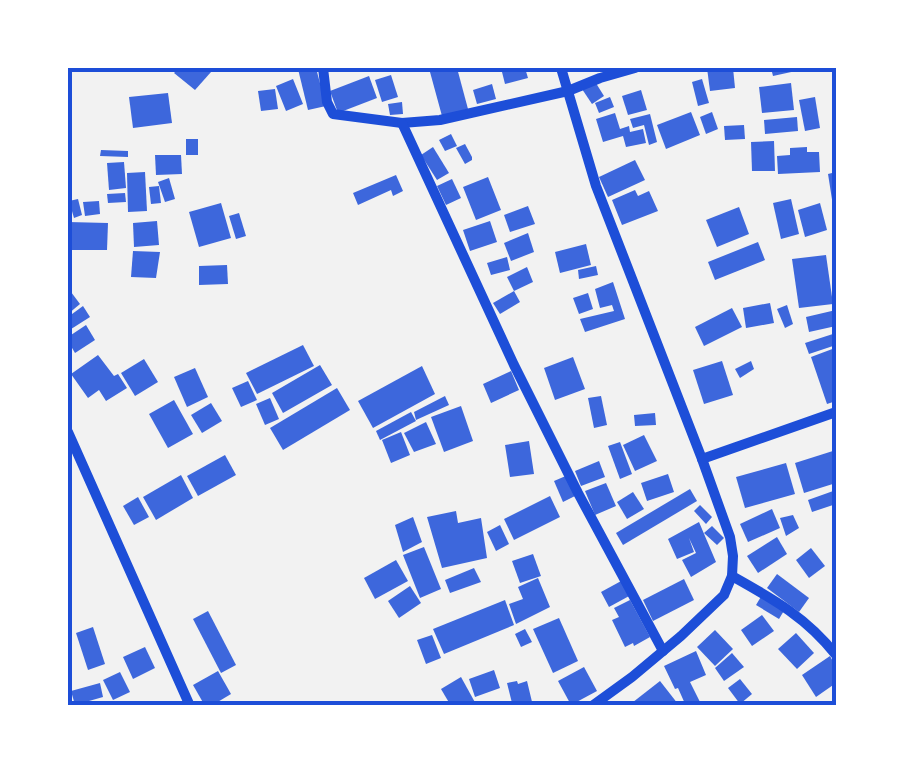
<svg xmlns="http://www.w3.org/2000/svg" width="904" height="773" viewBox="0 0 904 773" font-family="'Crimson Pro',serif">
	<rect width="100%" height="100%" fill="#f2f2f2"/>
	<g fill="#3d67dc">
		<polygon points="179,68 205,68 211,72 195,90 174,73"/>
		<polygon points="303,68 316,68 326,106 308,110 298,69"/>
		<polygon points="446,68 457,68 468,109 442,116 430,72"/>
		<polygon points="516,68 525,68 528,78 505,84 502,72"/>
		<polygon points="707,68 733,68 735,88 710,91"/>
		<polygon points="771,68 805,68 805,69 773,76"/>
		<polygon points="391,75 398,97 382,102 375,80"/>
		<polygon points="369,76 377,98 338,113 330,91"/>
		<polygon points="293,79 303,104 286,111 276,86"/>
		<polygon points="702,79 709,103 698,106 692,82"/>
		<polygon points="594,80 604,96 592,104 582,89"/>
		<polygon points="791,83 794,110 762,113 759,87"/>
		<polygon points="492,84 496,99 477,104 473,90"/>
		<polygon points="275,89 278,109 261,111 258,91"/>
		<polygon points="641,90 647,110 628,115 622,96"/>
		<polygon points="168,93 172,123 133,128 129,97"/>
		<polygon points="610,97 614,107 599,113 595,103"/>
		<polygon points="815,97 820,128 805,131 799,100"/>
		<polygon points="402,102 403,114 390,115 388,104"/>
		<polygon points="691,112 700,135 666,149 657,125"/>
		<polygon points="712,112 718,129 706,134 700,117"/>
		<polygon points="615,113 620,129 629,126 630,132 643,129 646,143 626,147 623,136 603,142 596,119"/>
		<polygon points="650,114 657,142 649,145 644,125 633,128 630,119"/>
		<polygon points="797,117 798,131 765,134 764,120"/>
		<polygon points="744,125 745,139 725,140 724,126"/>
		<polygon points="451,134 457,146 445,151 439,140"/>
		<rect x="186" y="139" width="12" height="16"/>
		<polygon points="774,141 775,171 752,171 751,142"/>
		<polygon points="465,144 472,157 472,160 465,164 456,148"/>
		<polygon points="433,147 449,173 437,180 421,155"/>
		<polygon points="807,147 807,152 819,152 820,172 778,174 777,156 790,155 790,148"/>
		<polygon points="101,150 128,151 128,157 100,156"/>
		<polygon points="155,155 181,155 182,174 156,175"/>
		<polygon points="635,160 645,180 608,197 599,177"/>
		<polygon points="124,162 126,188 109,190 107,163"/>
		<polygon points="145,172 147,211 128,212 127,173"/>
		<polygon points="836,172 836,205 833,206 828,174"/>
		<polygon points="396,175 403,191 393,196 391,190 358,205 353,193"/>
		<polygon points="488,177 501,210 476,220 463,187"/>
		<polygon points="169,178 175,199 165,202 158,182"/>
		<polygon points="452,179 461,198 446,205 437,186"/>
		<polygon points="159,186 161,203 151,204 149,187"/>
		<polygon points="635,190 638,196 649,191 658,211 622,225 612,200"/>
		<polygon points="125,193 126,202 108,203 107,194"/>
		<polygon points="78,199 82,215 74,218 69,201"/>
		<polygon points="791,199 799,234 781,239 773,203"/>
		<polygon points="99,201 100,214 85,216 83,202"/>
		<polygon points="221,203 231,238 199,247 189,212"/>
		<polygon points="820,203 827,230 805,237 798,210"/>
		<polygon points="528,206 535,224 510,232 504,215"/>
		<polygon points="739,207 749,234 717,247 706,220"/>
		<polygon points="239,213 246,236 236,239 229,216"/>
		<polygon points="157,221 159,245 134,247 133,223"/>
		<polygon points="490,221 497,242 470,251 463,230"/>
		<polygon points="68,222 108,223 107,250 68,250"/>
		<polygon points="528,233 534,252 511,261 504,243"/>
		<polygon points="758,242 765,260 715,280 708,262"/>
		<polygon points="586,244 591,265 560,273 555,252"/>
		<polygon points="133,251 160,252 156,278 131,277"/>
		<polygon points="826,255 833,304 799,308 792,259"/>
		<polygon points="507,257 510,270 491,275 487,263"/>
		<polygon points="227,265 228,284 199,285 199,266"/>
		<polygon points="596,266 598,275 579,279 578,270"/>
		<polygon points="527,267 533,282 514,291 507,277"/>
		<polygon points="613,282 625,319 585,332 580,319 614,311 612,305 600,308 595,289"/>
		<polygon points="68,288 80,304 68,314"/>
		<polygon points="514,291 520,302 500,314 493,303"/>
		<polygon points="588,293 593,309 579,314 573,298"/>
		<polygon points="770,303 774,323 746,328 743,308"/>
		<polygon points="787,305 793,324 785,328 777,309"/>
		<polygon points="83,306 90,317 68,331 68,317"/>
		<polygon points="732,308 742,327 704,346 695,327"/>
		<polygon points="836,310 836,326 809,332 806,317"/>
		<polygon points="86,325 95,340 75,353 68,341 68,337"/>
		<polygon points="836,333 836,345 809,354 805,343"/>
		<polygon points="303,345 314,366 257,394 246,373"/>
		<polygon points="835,348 836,401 827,404 811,357"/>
		<polygon points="98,355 114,376 118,374 127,388 106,401 99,390 88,398 71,374"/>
		<polygon points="573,357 585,389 555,400 544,368"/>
		<polygon points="144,359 158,382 135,396 121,373"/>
		<polygon points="722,361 733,395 704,404 693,370"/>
		<polygon points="751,361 754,369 740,378 735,369"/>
		<polygon points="320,365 332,385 283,413 272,393"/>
		<polygon points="422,366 435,394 373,428 358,401"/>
		<polygon points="195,368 208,397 187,407 174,377"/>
		<polygon points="511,371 519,390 491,403 483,384"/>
		<polygon points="248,381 257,400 241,407 232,388"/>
		<polygon points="337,388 350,410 283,450 270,428"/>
		<polygon points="445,396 449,405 416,420 414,412"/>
		<polygon points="601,396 607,425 594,428 588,398"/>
		<polygon points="270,398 279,419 265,425 256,404"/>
		<polygon points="174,400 193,434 168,448 149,414"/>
		<polygon points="211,403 222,421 202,433 191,415"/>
		<polygon points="461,406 473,441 444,452 431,417"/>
		<polygon points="411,412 416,421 380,440 376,431"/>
		<polygon points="655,413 656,425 635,426 634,415"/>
		<polygon points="426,422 436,444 414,452 404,433"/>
		<polygon points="401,432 410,455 391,463 382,440"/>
		<polygon points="644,435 657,461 635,471 623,445"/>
		<polygon points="529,441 534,474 510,477 505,445"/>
		<polygon points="620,442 632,474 620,479 608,446"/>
		<polygon points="836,450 836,483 804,493 795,463"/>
		<polygon points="225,455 236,475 198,496 187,476"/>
		<polygon points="599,461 605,477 581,486 575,471"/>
		<polygon points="786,463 795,494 745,508 736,477"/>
		<polygon points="668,474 674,492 647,501 641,483"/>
		<polygon points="181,475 193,498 156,520 143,497"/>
		<polygon points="568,475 577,495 563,502 554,481"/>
		<polygon points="606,483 616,506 595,515 585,491"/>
		<polygon points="690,489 697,501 623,545 616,533"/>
		<polygon points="836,490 836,504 812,512 808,500"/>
		<polygon points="633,492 644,509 627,519 617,502"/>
		<polygon points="550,496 560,517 514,540 504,519"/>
		<polygon points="138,497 149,517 134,525 123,506"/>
		<polygon points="700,505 712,517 706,524 694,511"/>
		<polygon points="772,509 780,528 748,542 740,524"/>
		<polygon points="456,511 458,523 481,518 487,558 442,568 427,517"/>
		<polygon points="793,515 799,528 786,536 780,518"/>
		<polygon points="413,517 422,542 403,552 395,525"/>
		<polygon points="699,522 716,562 691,577 682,560 696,553 689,538 694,552 677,559 668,539"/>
		<polygon points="500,525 509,544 496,551 487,532"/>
		<polygon points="712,526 724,538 717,545 704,533"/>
		<polygon points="777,537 787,554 758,573 747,556"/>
		<polygon points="424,547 441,589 420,598 403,555"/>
		<polygon points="811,548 825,566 809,578 796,560"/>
		<polygon points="533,554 541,576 520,583 512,561"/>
		<polygon points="396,560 408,581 375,599 364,578"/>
		<polygon points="474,568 481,582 450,593 445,580"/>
		<polygon points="777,574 809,598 799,612 767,588"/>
		<polygon points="538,578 550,607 516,624 509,604 523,599 518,587"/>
		<polygon points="684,579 694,600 653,621 643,600"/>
		<polygon points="623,580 631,595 609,607 601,592"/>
		<polygon points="410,586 421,603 399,618 388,601"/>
		<polygon points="762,595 785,609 779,619 756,605"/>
		<polygon points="505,600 514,625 444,654 433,629"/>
		<polygon points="630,600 650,637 634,646 633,643 625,647 612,620 619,617 614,608"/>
		<polygon points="208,611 236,665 221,673 193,619"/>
		<polygon points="762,615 774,631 752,646 741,630"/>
		<polygon points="559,618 578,661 553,673 533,629"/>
		<polygon points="93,627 105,664 88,670 76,633"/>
		<polygon points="525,629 532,642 521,647 515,634"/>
		<polygon points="715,630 733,649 715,666 697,647"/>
		<polygon points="796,633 814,653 797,669 778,649"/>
		<polygon points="432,635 441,658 426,664 417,640"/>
		<polygon points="145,647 155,668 133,679 123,657"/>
		<polygon points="696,651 706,675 690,682 701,704 686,706 678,688 675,689 664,666"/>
		<polygon points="732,653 744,667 724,681 715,668"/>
		<polygon points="830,656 836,667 836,683 816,697 802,675"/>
		<polygon points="584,667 597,691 571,705 558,681"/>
		<polygon points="494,670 500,688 475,697 469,679"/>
		<polygon points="218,671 231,694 211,706 205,706 193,685"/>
		<polygon points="120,672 130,692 113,700 103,680"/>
		<polygon points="461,677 477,706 451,706 441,689"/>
		<polygon points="740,679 752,694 740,704 728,688"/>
		<polygon points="517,681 518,684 527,681 533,706 512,703 507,683"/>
		<polygon points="660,681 678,704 676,706 628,706"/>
		<polygon points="100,683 103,697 75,705 71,691"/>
	</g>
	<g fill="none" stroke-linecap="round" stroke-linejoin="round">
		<g stroke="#1d4ed8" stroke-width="10">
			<polyline points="323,68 327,102 333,114 402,123 440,120 568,91 600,78 635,68"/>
			<polyline points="561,68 596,186 702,459 730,537 733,556 732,576 724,595 681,636 632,677 592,706"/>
			<polyline points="402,123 514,365 578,493 663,651"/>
			<polyline points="68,432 190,706"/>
			<polyline points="702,459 836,412"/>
			<path d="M732,576C773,599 806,617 836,655"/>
		</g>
	</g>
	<rect width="904" height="773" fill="none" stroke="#ffffff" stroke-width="140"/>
	<rect x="70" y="70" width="764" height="633" fill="none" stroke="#1d4ed8" stroke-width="4"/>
</svg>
